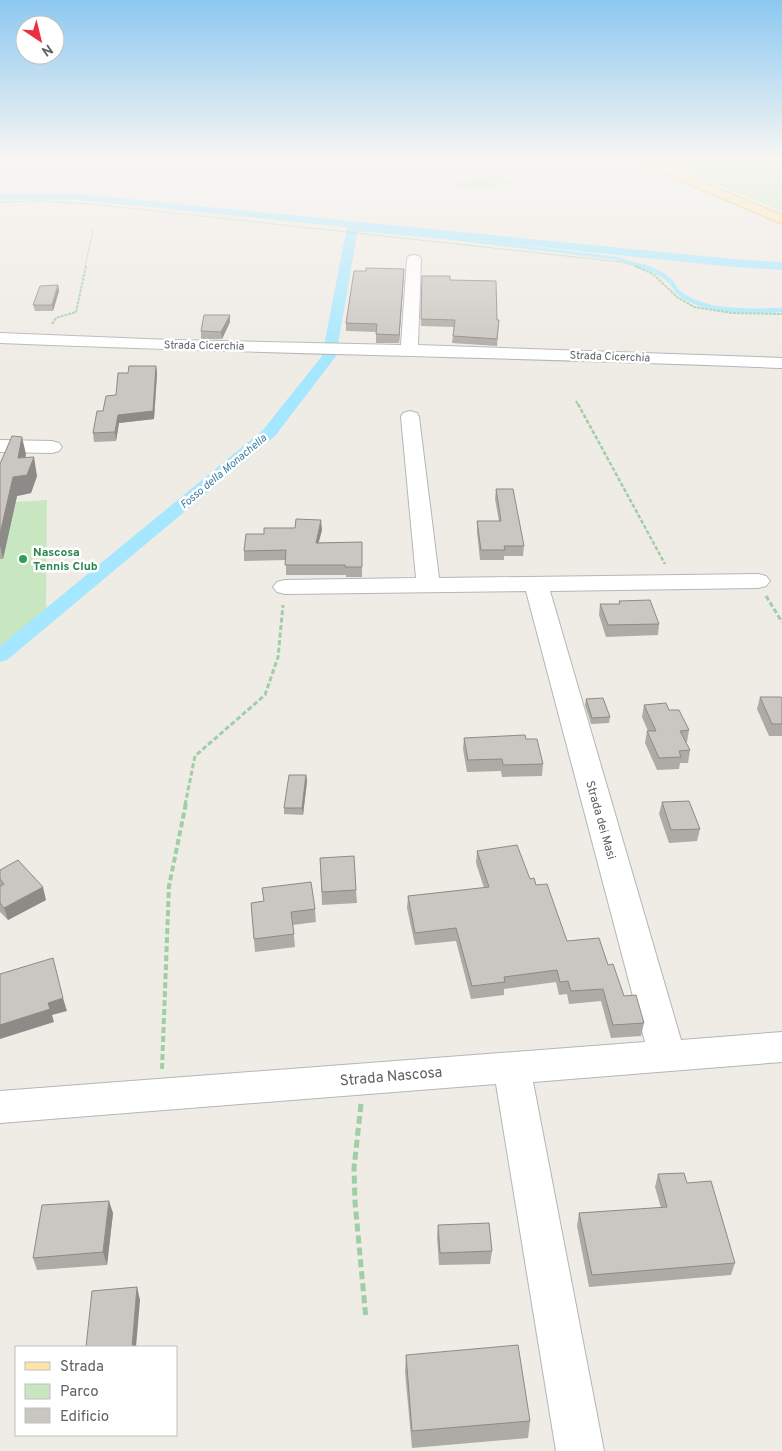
<svg xmlns="http://www.w3.org/2000/svg" width="782" height="1451" viewBox="0 0 782 1451" font-family="Overpass,sans-serif">
	<rect width="100%" height="100%" fill="#efebe5"/>
	<g fill="#c8e7c1">
		<polygon points="652,158 782,158 782,211 777,209"/>
		<polygon points="498,176 513,183 466,189 452,183"/>
		<polygon points="47,500 46,614 0,653 0,503"/>
	</g>
	<g fill="none" stroke-linecap="round" stroke-linejoin="round">
		<polyline stroke="#a5e7ff" stroke-width="3" points="352,229 440,237 615,258 646,267"/>
		<path stroke="#a5e7ff" stroke-width="4.5" d="M642,266C651,269 663,274 670,281C674,284 675,290 679,293C707,314 749,311 782,310"/>
		<polygon fill="#a5e7ff" fill-rule="evenodd" points="0,194 78,194 733,259 782,262 782,270 733,267 358,228 336,356 275,436 7,660 0,662 0,646 263,430 322,356 347,227 78,200 0,200"/>
		<defs>
			<g id="minor">
				<path d="M414,255L419,256L421,259L418,345L782,358V368C521,357 261,354 0,343V333L171,340L401,345L407,259L409,256Z"/>
				<polygon points="410,411 417,413 419,417 439,578 758,574 766,576 770,581 766,586 758,588 550,591 681,1040 782,1032 782,1062 533,1082 604,1451 556,1451 496,1084 0,1123 0,1091 645,1042 526,591 285,594 277,592 273,587 277,582 285,580 416,578 401,417 403,413"/>
				<polygon points="0,440 52,441 59,443 62,447 59,451 52,453 0,452"/>
			</g>
			<polygon id="major" points="628,158 644,158 782,215 782,224"/>
		</defs>
		<use href="#minor" stroke="#b2b7ba" stroke-width="2"/>
		<use href="#major" stroke="#f3af5b" stroke-width="2"/>
		<g stroke="#9ecfa5" stroke-width="1" stroke-dasharray="2.5 1" stroke-linecap="butt">
			<polyline points="0,202 42,201 91,204 621,262 639,267"/>
			<polyline points="85,267 93,230"/>
		</g>
		<g stroke="#9ecfa5" stroke-width="2" stroke-dasharray="3 1" stroke-linecap="butt">
			<polyline points="635,266 653,274 677,297 694,307 732,313 782,314"/>
			<polyline points="52,324 56,318 76,312 86,266"/>
			<polyline points="576,401 578,405"/>
		</g>
		<polyline stroke="#9ecfa5" stroke-width="2.5" stroke-dasharray="4 2" stroke-linecap="butt" points="578,404 665,564"/>
		<g stroke="#9ecfa5" stroke-width="3" stroke-dasharray="5 2.5" stroke-linecap="butt">
			<polyline points="766,596 782,622"/>
			<polyline points="185,805 195,756 265,695 278,657 283,605"/>
		</g>
		<polyline stroke="#9ecfa5" stroke-width="4" stroke-dasharray="6 3" stroke-linecap="butt" points="162,1069 169,886 186,803"/>
		<polyline stroke="#9ecfa5" stroke-width="5" stroke-dasharray="8 4" stroke-linecap="butt" points="361,1104 354,1168 355,1202 366,1319"/>
		<use href="#minor" fill="#fff" fill-rule="evenodd"/>
		<use href="#major" fill="#ffe4aa" fill-rule="evenodd"/>
	</g>
	<g fill="#aeaaa6">
		<polygon points="404,269 399,343 376,343 376,332 346,331 346,323 366,271"/>
		<polygon points="422,276 450,280 497,320 499,320 497,346 452,343 454,327 421,326"/>
		<polygon points="58,285 59,291 53,311 35,311 33,305"/>
		<polygon points="230,322 222,339 201,339 201,331"/>
		<polygon points="156,366 157,374 154,419 119,423 116,441 94,442 93,433 103,411 116,395 128,373"/>
		<polygon points="26,454 25,458 37,476 31,493 17,496 3,559 0,559 0,464"/>
		<polygon points="496,489 524,546 523,556 504,556 504,560 480,560 477,532 477,521 499,521 495,499"/>
		<polygon points="322,530 318,543 362,542 362,577 346,577 346,575 286,575 286,560 244,561 244,551 264,534"/>
		<polygon points="619,601 659,624 658,635 606,637 599,615 600,604 619,604"/>
		<polygon points="760,697 782,698 782,736 769,736 757,709"/>
		<polygon points="586,699 610,717 609,723 591,724 585,705"/>
		<polygon points="644,705 669,710 689,730 687,742 686,742 690,750 688,763 680,763 679,769 657,770 645,743 647,731 648,731 642,717"/>
		<polygon points="464,738 526,739 543,764 542,776 502,777 501,771 467,772 463,749"/>
		<polygon points="306,775 307,781 303,815 284,814 284,808"/>
		<polygon points="662,802 700,829 697,841 669,843 659,814"/>
		<polygon points="477,851 530,879 536,885 567,941 608,965 624,996 644,1023 641,1036 611,1038 601,1001 569,1004 567,994 559,995 556,982 504,989 504,995 471,999 456,941 415,945 407,908 408,896 484,888 476,863"/>
		<polygon points="320,858 356,890 357,903 322,905"/>
		<polygon points="0,870 46,900 8,920 0,912"/>
		<polygon points="264,901 315,909 316,922 293,925 295,947 255,952 251,903"/>
		<polygon points="658,1174 687,1183 735,1263 731,1275 589,1287 577,1226 579,1213 661,1208 655,1187"/>
		<polygon points="113,1213 107,1265 37,1270 33,1258"/>
		<polygon points="438,1225 492,1251 490,1264 439,1265 437,1237"/>
		<polygon points="406,1355 530,1421 528,1438 412,1448 405,1372"/>
	</g>
	<g fill="#8d8b87">
		<polygon points="404,269 404,276 399,343 399,335"/>
		<polygon points="58,285 59,291 53,311 52,305"/>
		<polygon points="230,315 230,322 222,339 221,332"/>
		<polygon points="156,366 157,374 154,419 119,423 116,441 115,432 118,415"/>
		<polygon points="22,437 26,454 21,476 34,457 37,476 31,493 17,496 3,559 0,545 0,534"/>
		<polygon points="321,520 322,530 316,553 316,543"/>
		<polygon points="306,775 307,781 303,815 302,808"/>
		<polygon points="43,887 46,900 8,920 4,908"/>
		<polygon points="63,998 67,1011 52,1015 54,1022 0,1039 0,1025 48,1003"/>
		<polygon points="109,1201 113,1213 107,1265 103,1252"/>
		<polygon points="137,1287 140,1300 136,1347 132,1347"/>
	</g>
	<g fill="#cac6c1" stroke="#8d8b87">
		<polygon points="366,268 404,269 399,335 376,334 377,324 346,323 354,271 366,271"/>
		<polygon points="422,276 450,276 450,280 496,281 497,320 499,320 497,339 453,336 455,320 421,319"/>
		<polygon points="58,285 52,305 33,305 40,286"/>
		<polygon points="204,315 230,315 221,332 201,331"/>
		<polygon points="129,366 156,366 153,411 118,415 115,432 93,433 97,411 103,411 106,396 116,395 118,373 128,373"/>
		<polygon points="12,436 22,437 18,458 34,457 27,475 13,477 0,534 0,464"/>
		<polygon points="496,489 513,489 524,546 504,546 505,550 481,550 477,521 501,521"/>
		<polygon points="296,519 321,520 316,543 362,542 362,567 345,567 345,565 285,565 286,550 244,551 246,534 264,534 264,528 295,528"/>
		<polygon points="650,600 659,624 608,625 600,604 620,604 619,601"/>
		<polygon points="760,697 781,697 782,698 782,724 772,724"/>
		<polygon points="603,698 610,717 592,718 586,699"/>
		<polygon points="666,703 669,710 679,710 689,730 680,731 690,750 679,751 681,757 659,758 647,731 656,731 644,705"/>
		<polygon points="525,735 526,739 537,739 543,764 503,765 502,759 468,760 464,738"/>
		<polygon points="289,775 306,775 302,808 284,808"/>
		<polygon points="689,801 700,829 671,830 662,802"/>
		<polygon points="517,845 530,879 534,878 536,885 547,884 567,941 599,938 608,965 613,964 624,996 636,995 644,1023 613,1025 603,989 571,991 568,981 560,982 557,970 504,977 505,982 472,986 456,928 415,933 408,896 489,887 477,851"/>
		<polygon points="354,856 356,890 322,892 320,858"/>
		<polygon points="18,860 43,887 4,908 0,903 0,886 4,884 0,879 0,870"/>
		<polygon points="311,882 315,909 291,912 294,934 254,939 251,903 264,901 262,888"/>
		<polygon points="53,958 63,998 48,1003 50,1009 0,1025 0,974"/>
		<polygon points="684,1173 687,1183 711,1181 735,1263 592,1275 579,1213 667,1207 658,1174"/>
		<polygon points="109,1201 103,1252 33,1258 42,1205"/>
		<polygon points="489,1223 492,1251 440,1253 438,1225"/>
		<polygon points="137,1287 132,1347 86,1347 92,1291"/>
		<polygon points="518,1345 530,1421 412,1431 406,1355"/>
	</g>
	<linearGradient id="sky" x2="0" y2="1"><stop stop-color="#8dc8f1"/><stop offset="0.44" stop-color="#f8f6f3"/><stop offset="1" stop-color="#f8f6f3" stop-opacity="0"/></linearGradient>
	<rect width="782" height="361" fill="url(#sky)"/>
	<circle fill="#2e9e5b" stroke="#fff" stroke-width="2" cx="23" cy="559" r="5"/>
	<g text-anchor="middle" stroke-width="5" stroke-linejoin="round" paint-order="stroke">
		<g font-size="11" fill="#5d6266" stroke="#fff">
			<text transform="translate(204 345) rotate(1)" y="4">Strada Cicerchia</text>
			<text transform="translate(610 356) rotate(2)" y="4">Strada Cicerchia</text>
		</g>
		<g font-size="11" font-style="italic" fill="#3b7da1" stroke="#fff">
			<text transform="translate(223 471) rotate(-40)" y="4">Fosso della Monachella</text>
		</g>
		<g font-size="12" font-weight="bold" fill="#27864d" stroke="#fff" text-anchor="start">
			<text x="33" y="556">Nascosa<tspan x="33" dy="14">Tennis Club</tspan></text>
		</g>
		<g font-size="12" fill="#5d6266" stroke="#fff">
			<text transform="translate(601 820) rotate(74)" y="4">Strada dei Masi</text>
		</g>
		<g font-size="15" fill="#5d6266" stroke="#fff">
			<text transform="translate(391 1076) rotate(-5)" y="5">Strada Nascosa</text>
		</g>
	</g>
	<rect x="15" y="1346" width="162" height="90" fill="#ffffff" stroke="#bec0c2"/>
	<rect x="25" y="1362" width="25" height="8" fill="#ffe4aa" stroke="#bec0c2"/>
	<text x="60" y="1371" font-size="15" fill="#5d6266">Strada</text>
	<rect x="25" y="1384" width="25" height="15" fill="#c8e7c1" stroke="#bec0c2"/>
	<text x="60" y="1396" font-size="15" fill="#5d6266">Parco</text>
	<rect x="25" y="1408" width="25" height="15" fill="#cac6c1" stroke="#bec0c2"/>
	<text x="60" y="1421" font-size="15" fill="#5d6266">Edificio</text>
	<g transform="translate(40 40) rotate(145)"><circle r="24" fill="#ffffff" stroke="#bec0c2"/>
	<path d="M0-4L9 19L0 12L-9 19Z" fill="#eb303f"/>
	<text y="-8" font-size="14" font-weight="bold" text-anchor="middle" fill="#5d6266">N</text>
	</g>
</svg>
